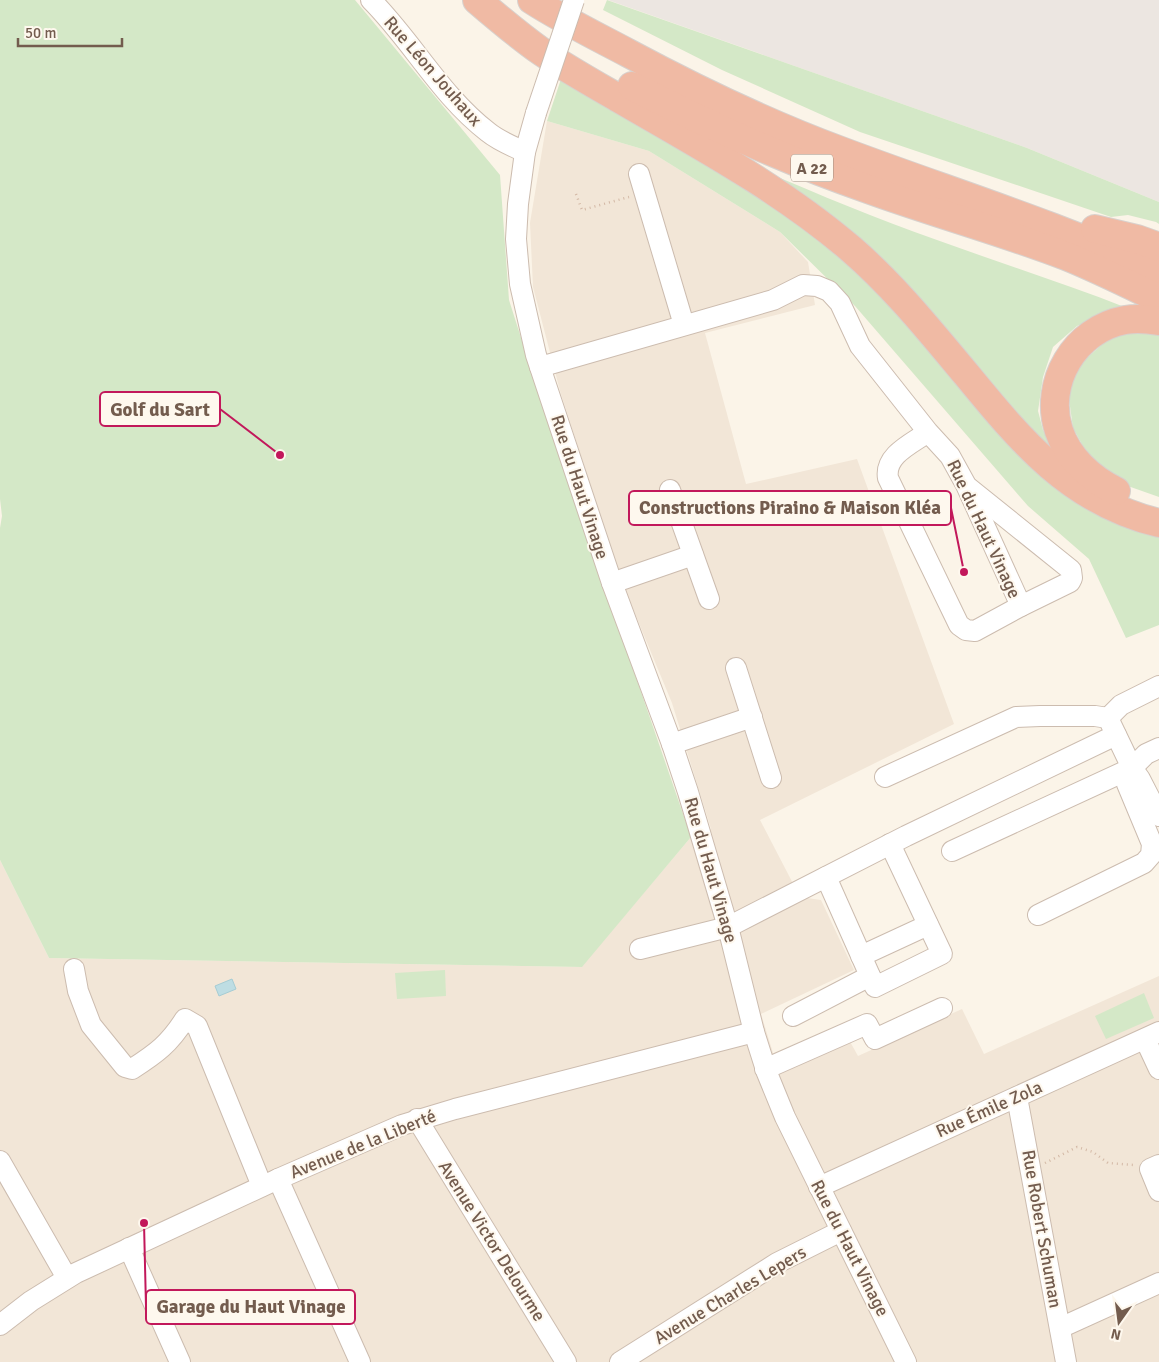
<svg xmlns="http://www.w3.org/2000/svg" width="1159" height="1362" viewBox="0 0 1159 1362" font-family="Signika,sans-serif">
	<rect width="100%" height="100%" fill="#fbf4e8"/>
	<polygon fill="#f2e6d7" points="547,121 649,151 780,232 808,262 815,305 705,333 746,484 857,459 954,724 760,820 800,897 821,900 854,970 761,1014 778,1069 848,1038 858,1056 962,1009 984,1054 1159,976 1159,1362 0,1362 0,860 49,958 581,967 691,837 711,829 672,703 621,580 560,391 533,287 530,223"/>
	<polygon fill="#ece6e1" points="608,0 1159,0 1159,202 1027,148"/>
	<g fill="#d4e8c7">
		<polygon points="0,0 355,0 500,175 509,300 544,410 691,837 582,967 49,958 0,860 0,528 2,516 0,499"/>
		<polygon points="607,0 1027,148 1159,202 1159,224 1156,222 1128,215 1111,217 860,132 722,70 603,10"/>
		<polygon points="561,79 746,185 810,229 864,278 933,351 984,412 1159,534 1159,625 1126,638 1089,559 1028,506 855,306 780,232 649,151 547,121"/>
		<path d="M752,166C813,192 874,218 937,240C1000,263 1064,283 1127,308L1103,315L1077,326L1053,347L1043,377L1038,411L1043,430L1070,472Z"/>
		<polygon points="1132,329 1159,332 1159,497 1125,485 1089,457 1073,428 1068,392 1079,365 1107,340"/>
		<polygon points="445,970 446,996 397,999 395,973"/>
		<polygon points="1144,993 1154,1018 1106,1039 1095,1016"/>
	</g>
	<polygon fill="#bedde3" stroke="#a5ccd4" points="232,979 236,989 219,996 215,986"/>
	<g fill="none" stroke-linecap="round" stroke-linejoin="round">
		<defs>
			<g id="minor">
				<path d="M371,0C412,41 441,96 488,132C499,141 512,146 525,152"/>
				<polyline points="536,113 525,152 518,204 516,239 520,284 536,355 612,583 672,744 688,792 728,927 754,1032 767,1073 785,1117 906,1362"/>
				<polyline points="639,174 684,325"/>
				<path d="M540,367L773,300L803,285L817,286L829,291L840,303L860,346L928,432C913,443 884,455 888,478L959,625L966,630L975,631L1021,606L966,485L950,456L928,432"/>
				<polyline points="969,488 1071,570 1072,578 1070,582 1021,606"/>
				<polyline points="670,490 709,599"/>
				<polyline points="612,583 693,555"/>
				<polyline points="736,668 771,778"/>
				<polyline points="1108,718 1121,705 1159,686"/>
				<polyline points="672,744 752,717"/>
				<polyline points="1132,768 1140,779 1159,816"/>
				<polyline points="885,777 1016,717 1040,716 1095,716 1108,718 1132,768 1127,784 1152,844 1151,855 1144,863 1038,915"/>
				<polyline points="952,851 1132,768 1146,754 1159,748"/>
				<polyline points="826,877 875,987 942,954 890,844"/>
				<polyline points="640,949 728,927 906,836 1116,735"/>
				<polyline points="861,956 928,925"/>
				<path d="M74,969L78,991L91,1025L125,1067L132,1069C157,1053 169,1044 185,1019L197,1026L262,1186"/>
				<polyline points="793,1016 870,976"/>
				<polyline points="1145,1039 1159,1069"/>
				<polyline points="765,1069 867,1024 875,1039 942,1008"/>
				<polyline points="1017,1097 1066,1362"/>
				<polyline points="417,1119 566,1362"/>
				<polyline points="0,1161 67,1278"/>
				<polyline points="1159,1165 1150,1169 1159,1191"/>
				<polyline points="278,1179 360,1362"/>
				<polyline points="819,1187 1159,1032"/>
				<polyline points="129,1248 180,1362"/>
				<polyline points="0,1325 31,1301 76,1273 278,1179 402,1125 455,1109 754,1032"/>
				<polyline points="1060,1328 1159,1283"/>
				<polyline points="620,1362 777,1263 841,1231"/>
			</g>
			<g id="highway">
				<path d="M477,0C498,18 519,36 542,52C567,69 594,84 620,99C699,145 781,189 851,249C894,286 930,331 966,374C1021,441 1071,502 1159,523"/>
				<path d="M532,0C563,20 596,36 628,53C697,90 768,124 841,151C947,191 1056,224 1159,272"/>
				<path d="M632,86C708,125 787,161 868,189C934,213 1001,231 1066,256C1098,269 1128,284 1159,299"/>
				<polyline points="1095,229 1137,239 1159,247"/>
				<path d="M1116,491C1091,479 1068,458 1059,431C1043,383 1075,329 1125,320C1136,318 1148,319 1159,321"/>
			</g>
		</defs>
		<use href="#minor" stroke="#ccbcaf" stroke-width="22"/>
		<use href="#highway" stroke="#d8d1cd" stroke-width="30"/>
		<g stroke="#d3b8a5" stroke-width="2.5" stroke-dasharray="1 4" stroke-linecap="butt">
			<polyline points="576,194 582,210 629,197"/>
			<polyline points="1045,1163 1077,1147 1093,1152 1108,1163 1134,1165"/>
		</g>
		<use href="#minor" stroke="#fff" stroke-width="20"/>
		<use href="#highway" stroke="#f0baa4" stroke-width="28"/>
		<defs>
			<polyline id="minor-bridge" points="536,113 574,0"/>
		</defs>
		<use href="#minor-bridge" stroke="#ccbcaf" stroke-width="22" stroke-linecap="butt"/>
		<use href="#minor-bridge" stroke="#fff" stroke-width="20"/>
	</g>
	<g text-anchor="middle" stroke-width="4" stroke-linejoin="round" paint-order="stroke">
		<rect fill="#fef8ee" stroke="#9d8b7e" stroke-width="1" x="791" y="154.5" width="42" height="27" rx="4"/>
		<g font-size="16" font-weight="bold" fill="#735c4e">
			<text x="812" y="174">A 22</text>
		</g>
		<g font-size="18" fill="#735c4e" stroke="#fef8ee">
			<text transform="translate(433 71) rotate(49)" y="6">Rue Léon Jouhaux</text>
			<text transform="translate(580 487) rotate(72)" y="6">Rue du Haut Vinage</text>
			<text transform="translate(984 529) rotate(65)" y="6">Rue du Haut Vinage</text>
			<text transform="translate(711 870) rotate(74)" y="6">Rue du Haut Vinage</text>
			<text transform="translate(989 1109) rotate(-24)" y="6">Rue Émile Zola</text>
			<text transform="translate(363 1144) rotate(-22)" y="6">Avenue de la Liberté</text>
			<text transform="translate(1042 1229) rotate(80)" y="6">Rue Robert Schuman</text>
			<text transform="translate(492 1241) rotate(58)" y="6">Avenue Victor Delourme</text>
			<text transform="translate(850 1248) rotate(63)" y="6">Rue du Haut Vinage</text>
			<text transform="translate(730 1295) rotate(-31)" y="6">Avenue Charles Lepers</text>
		</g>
	</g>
	<path fill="none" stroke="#c2185b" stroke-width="2" d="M280 455L220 409M964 572L951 508M144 1223L146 1307"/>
	<g fill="#c2185b" stroke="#fef8ee" stroke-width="2">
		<circle cx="280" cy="455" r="5"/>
		<circle cx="964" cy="572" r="5"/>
		<circle cx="144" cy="1223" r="5"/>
	</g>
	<g fill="#fef8ee" stroke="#c2185b" stroke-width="2">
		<rect x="100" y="392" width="120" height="34" rx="5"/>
		<rect x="629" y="491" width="322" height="34" rx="5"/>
		<rect x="146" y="1290" width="209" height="34" rx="5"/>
	</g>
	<g font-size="19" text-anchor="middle" font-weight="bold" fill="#735c4e">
		<text x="160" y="416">Golf du Sart</text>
		<text x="790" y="514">Constructions Piraino &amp; Maison Kléa</text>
		<text x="251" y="1313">Garage du Haut Vinage</text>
	</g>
	<g transform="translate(1119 1322) rotate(194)" stroke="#fef8ee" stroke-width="4" paint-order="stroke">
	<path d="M0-4L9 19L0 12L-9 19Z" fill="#735c4e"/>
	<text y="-8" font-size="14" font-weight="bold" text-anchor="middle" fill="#735c4e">N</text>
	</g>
	<path d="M18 38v8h104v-8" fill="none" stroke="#735c4e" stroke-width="2.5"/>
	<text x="25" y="38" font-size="15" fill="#735c4e" stroke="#fef8ee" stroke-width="4" paint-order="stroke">50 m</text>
</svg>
